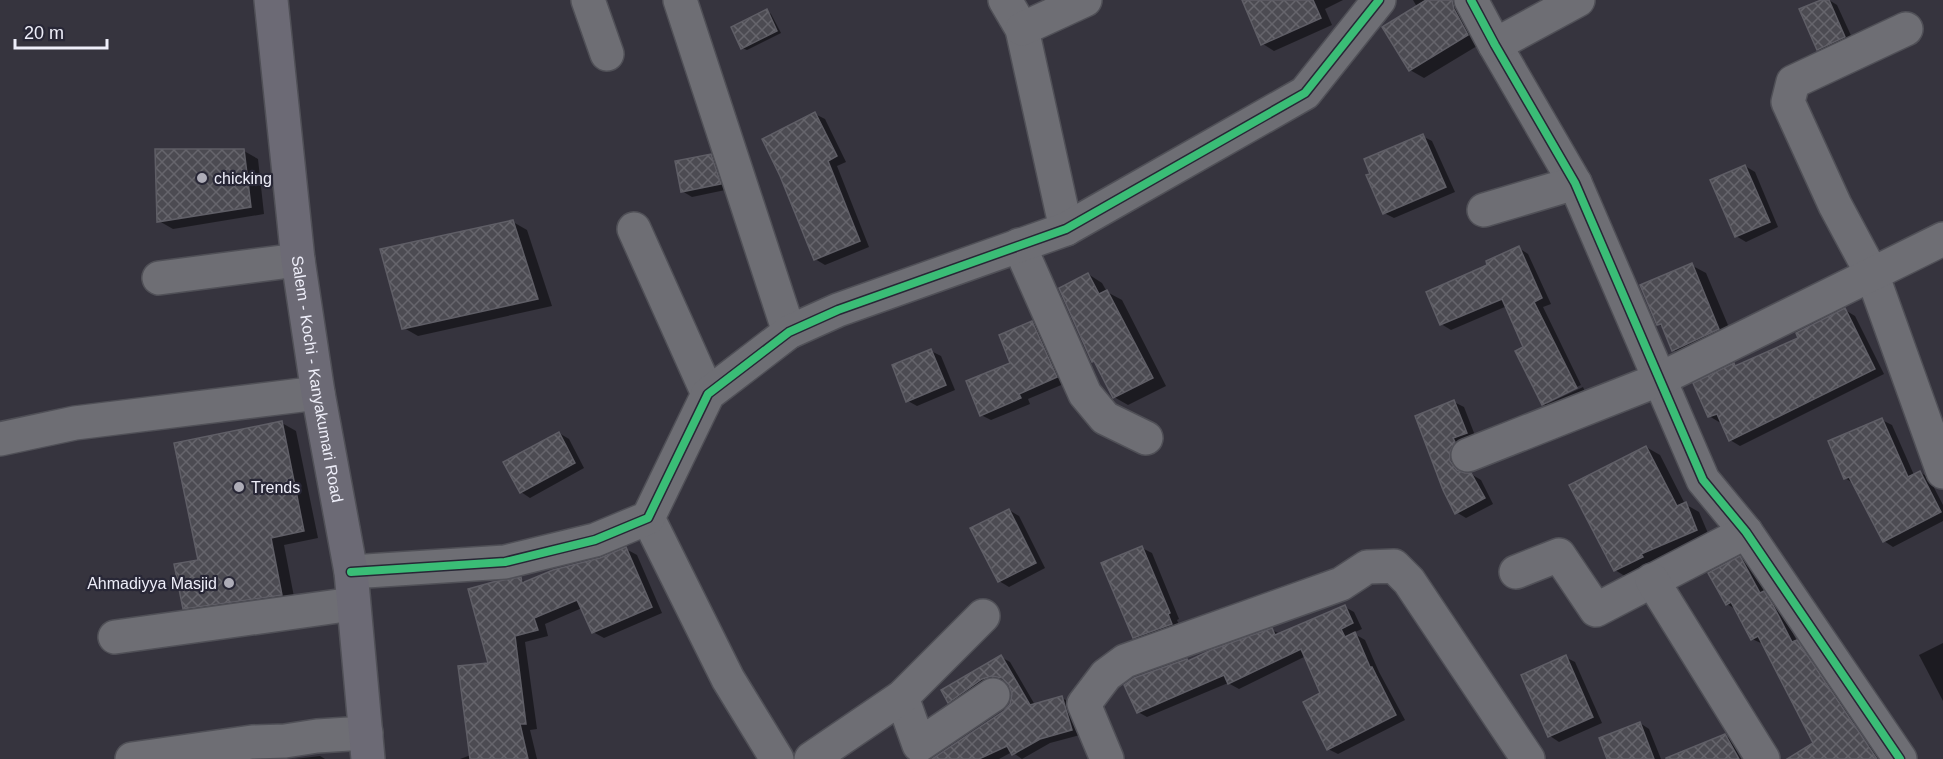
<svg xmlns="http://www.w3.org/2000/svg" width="1943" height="759" viewBox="0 0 1943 759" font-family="Arial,sans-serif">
	<defs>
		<pattern id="building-cross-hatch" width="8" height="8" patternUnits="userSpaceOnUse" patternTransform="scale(1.5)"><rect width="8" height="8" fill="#4c4b52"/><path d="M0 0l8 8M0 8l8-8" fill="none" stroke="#66656c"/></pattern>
	</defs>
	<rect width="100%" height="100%" fill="#36343e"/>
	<g fill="#0007">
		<polygon points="1243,0 1343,0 1325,9 1332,25 1274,51 1263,44"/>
		<polygon points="1413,0 1461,0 1482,43 1424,78 1410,70 1417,7"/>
		<polygon points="1825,0 1829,0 1837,5 1854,42 1828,55 1818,49"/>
		<polygon points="766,11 771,14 781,33 747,50 742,48"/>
		<polygon points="815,114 825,119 846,162 837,166 869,247 825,265 815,259"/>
		<polygon points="1422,136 1432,141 1455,192 1394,218 1384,213"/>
		<polygon points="244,151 258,159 264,214 173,229 159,221"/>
		<polygon points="711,155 720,161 730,189 692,197 682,191"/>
		<polygon points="1745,166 1755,172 1778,227 1746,242 1736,236"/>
		<polygon points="513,222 527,230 552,306 418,336 404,328"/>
		<polygon points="1519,248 1528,254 1551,304 1543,307 1581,385 1547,401 1547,404 1583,387 1586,394 1553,410 1543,404 1525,348 1507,306 1451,330 1441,324 1489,266"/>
		<polygon points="1691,265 1706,273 1733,337 1688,358 1673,350 1664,328 1658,324"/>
		<polygon points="1088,274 1102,283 1107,292 1122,300 1166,386 1128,405 1114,397 1097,364 1093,361"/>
		<polygon points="1845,310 1855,316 1884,374 1740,446 1730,440 1722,421 1719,422 1709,416 1734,365 1737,367 1800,339"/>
		<polygon points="1032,323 1042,328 1066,383 1028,399 1030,404 991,420 981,415 1012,364"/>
		<polygon points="931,351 941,356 955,390 917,406 908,401"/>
		<polygon points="1454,402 1464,407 1476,438 1460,468 1465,475 1471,474 1481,480 1493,504 1466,518 1456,512 1444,490"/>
		<polygon points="1882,420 1892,425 1914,475 1920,472 1929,478 1943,505 1943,521 1893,547 1884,541 1853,483 1845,478"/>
		<polygon points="282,423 296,431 318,538 284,545 295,602 199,616 185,608 200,561"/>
		<polygon points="559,433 569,439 584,468 530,498 521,492"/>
		<polygon points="1646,447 1660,455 1685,504 1699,512 1710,538 1628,578 1615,570"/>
		<polygon points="1009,510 1019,516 1045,568 1009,587 999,581"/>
		<polygon points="1142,548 1152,553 1179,619 1177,620 1181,630 1144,643 1134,637"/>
		<polygon points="626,549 637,555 662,613 604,638 593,632 582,608 545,624 548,636 525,642 537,729 530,730 537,759 460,759 471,755 490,664 520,579 526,582 600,560"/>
		<polygon points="1740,558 1750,564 1767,595 1773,599 1782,612 1798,643 1806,647 1857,722 1818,737 1763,644 1752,639 1737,610 1727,604"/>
		<polygon points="1345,607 1354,612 1362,629 1353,633 1365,640 1379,672 1405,720 1338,754 1328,749 1322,694 1306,656 1239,689 1228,683 1147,717 1138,712 1187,660 1190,662 1272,630 1280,634"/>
		<polygon points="1943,643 1943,701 1919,655"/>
		<polygon points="1001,657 1010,662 1035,705 1062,698 1071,703 1080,735 1050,743 1022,759 1012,752 999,759 934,759 1005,712 1011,704 1013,694 1008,682 1002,681 992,684 958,707 949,702"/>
		<polygon points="1565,657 1575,662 1602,723 1559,742 1550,736"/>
		<polygon points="1640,723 1649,729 1661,759 1609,759"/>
		<polygon points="1725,736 1730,738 1741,759 1711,759"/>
		<polygon points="1865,743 1875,748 1882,759 1834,759"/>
		<polygon points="320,756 325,759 295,759"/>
	</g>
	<g fill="url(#building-cross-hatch)" stroke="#5f5e66" stroke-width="1.5">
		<polygon points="1242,0 1313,0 1321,18 1261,45"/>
		<polygon points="1426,0 1452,0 1454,9 1468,35 1409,71 1382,27"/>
		<polygon points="1821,0 1829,0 1845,37 1817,50 1799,9"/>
		<polygon points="767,9 777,31 741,49 731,27"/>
		<polygon points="815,112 837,156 828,161 860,241 814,260 780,176 762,139"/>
		<polygon points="1423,134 1446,187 1383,214 1366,175 1370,174 1364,159"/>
		<polygon points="155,149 244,149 251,207 157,222"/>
		<polygon points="711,154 721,184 681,192 675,161"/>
		<polygon points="1745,165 1770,222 1735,237 1710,180"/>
		<polygon points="513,220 538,299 402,329 380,249"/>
		<polygon points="1519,246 1542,298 1534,302 1577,388 1542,405 1515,351 1523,347 1502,299 1440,325 1426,292 1487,265 1486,261"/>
		<polygon points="1692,263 1719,329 1672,351 1661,324 1657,325 1640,285"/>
		<polygon points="1088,273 1099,294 1107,290 1153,378 1113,398 1094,361 1092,362 1059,288"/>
		<polygon points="1845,308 1875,369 1729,441 1717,414 1708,417 1693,383 1734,363 1735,366 1798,338 1796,333"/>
		<polygon points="1032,321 1057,377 1019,394 1021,398 980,416 966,381 1010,363 999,335"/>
		<polygon points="931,349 946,385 906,402 892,365"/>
		<polygon points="1454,400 1467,433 1453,438 1455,442 1450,452 1450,461 1457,470 1465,473 1471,473 1485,498 1455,514 1443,490 1415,416"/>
		<polygon points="1882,418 1908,477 1920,471 1941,512 1883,542 1849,477 1844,479 1828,441"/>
		<polygon points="282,421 304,531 271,538 282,595 183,609 174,564 198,560 174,443"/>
		<polygon points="559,432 575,463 520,493 503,462"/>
		<polygon points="1646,446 1677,506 1686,502 1697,530 1641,554 1643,557 1614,571 1569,485"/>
		<polygon points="1009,509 1036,563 998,582 970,528"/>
		<polygon points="1142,546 1170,613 1168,614 1172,624 1133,638 1101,563"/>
		<polygon points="626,547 652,607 592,633 577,600 534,618 538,630 515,636 526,724 520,724 528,759 470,759 458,666 488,663 468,589 493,582 521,577 522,583 553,570 600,558"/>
		<polygon points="1740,556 1760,593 1764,591 1773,605 1792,642 1797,640 1877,759 1787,759 1813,743 1758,636 1751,640 1731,602 1726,605 1708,573"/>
		<polygon points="1345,605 1353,623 1341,629 1345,637 1355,632 1370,667 1372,667 1396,715 1327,750 1303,702 1320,693 1301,649 1228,684 1224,675 1137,713 1124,685 1134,678 1187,659 1188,661 1211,650 1272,628 1275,635"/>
		<polygon points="1001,655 1030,705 1062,696 1072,730 1040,739 1012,755 1007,746 979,759 932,759 1004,711 1010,704 1012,694 1009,685 1002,678 992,676 982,679 948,703 941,690"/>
		<polygon points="1566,655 1593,717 1548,737 1521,675"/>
		<polygon points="1640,722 1654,759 1607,759 1599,738"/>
		<polygon points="1725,734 1739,759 1666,759 1666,758"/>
	</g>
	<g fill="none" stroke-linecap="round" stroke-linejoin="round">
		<defs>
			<g id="minor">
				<polyline points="588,0 607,54"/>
				<polyline points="680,0 789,332"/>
				<polyline points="1005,0 1022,29 1066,229"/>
				<polyline points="1471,0 1495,45 1575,183 1703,480 1746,532 1900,759"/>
				<polyline points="1022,29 1085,0"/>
				<polyline points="1906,29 1793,82 1788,102 1835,205 1872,274 1943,472"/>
				<polyline points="1495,45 1578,0"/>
				<polyline points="1484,210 1575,183"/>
				<polyline points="634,229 708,394"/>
				<polyline points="1019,245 1085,394 1105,418 1146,438"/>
				<polyline points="159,278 298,260"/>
				<polyline points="0,439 75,423 318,393"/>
				<polyline points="1468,455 1658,380 1943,239"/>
				<polyline points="648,518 728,679 777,759"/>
				<polyline points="351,572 505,562 595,540 648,518 708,394 789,332 838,310 1066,229 1305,93 1379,0"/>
				<polyline points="1516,572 1559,555 1596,610 1746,532"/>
				<polyline points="1652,580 1763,759"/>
				<polyline points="115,637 353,604"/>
				<polyline points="902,697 919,745 993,695"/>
				<polyline points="132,759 252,742 285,741 317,736 366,733"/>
				<polyline points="811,759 902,697 983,616"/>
				<polyline points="1107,759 1084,704 1106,675 1125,661 1341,584 1367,567 1394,566 1409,581 1528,759"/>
			</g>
			<g id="primary">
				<path id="s1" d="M271,0L298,260L318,393L351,572L368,759"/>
			</g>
		</defs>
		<use href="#minor" stroke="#505057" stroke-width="36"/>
		<use href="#primary" stroke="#505057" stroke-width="36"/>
		<use href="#minor" stroke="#6e6e74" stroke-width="33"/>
		<use href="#primary" stroke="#6c6a75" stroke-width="33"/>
		<defs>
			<g id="cycleway">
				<polyline points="1471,0 1495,45 1575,183 1703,480 1746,532 1900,759"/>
				<polyline points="351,572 505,562 595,540 648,518 708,394 789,332 838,310 1066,229 1305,93 1379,0"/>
			</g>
		</defs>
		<use href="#cycleway" stroke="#282736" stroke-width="11"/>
		<use href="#cycleway" stroke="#3abd76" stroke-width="8"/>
	</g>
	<g fill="#aeadb8" stroke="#282736" stroke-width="2">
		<circle cx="202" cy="178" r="6"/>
		<circle cx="239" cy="487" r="6"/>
		<circle cx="229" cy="583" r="6"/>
	</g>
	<g text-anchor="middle" stroke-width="4.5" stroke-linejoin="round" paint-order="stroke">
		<g font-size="16" fill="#eeeef9" stroke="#282736" text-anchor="start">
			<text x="214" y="184">chicking</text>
			<text x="251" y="493">Trends</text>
			<text x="217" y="589" text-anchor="end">Ahmadiyya Masjid</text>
		</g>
		<g font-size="16" fill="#eeeef9" stroke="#282736">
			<text dy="6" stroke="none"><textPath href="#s1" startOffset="382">Salem - Kochi - Kanyakumari Road</textPath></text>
		</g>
	</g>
	<path d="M15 39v9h92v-9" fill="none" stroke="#eeeef9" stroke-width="3"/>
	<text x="24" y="39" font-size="18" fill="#eeeef9" stroke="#282736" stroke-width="4.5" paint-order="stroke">20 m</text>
</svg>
